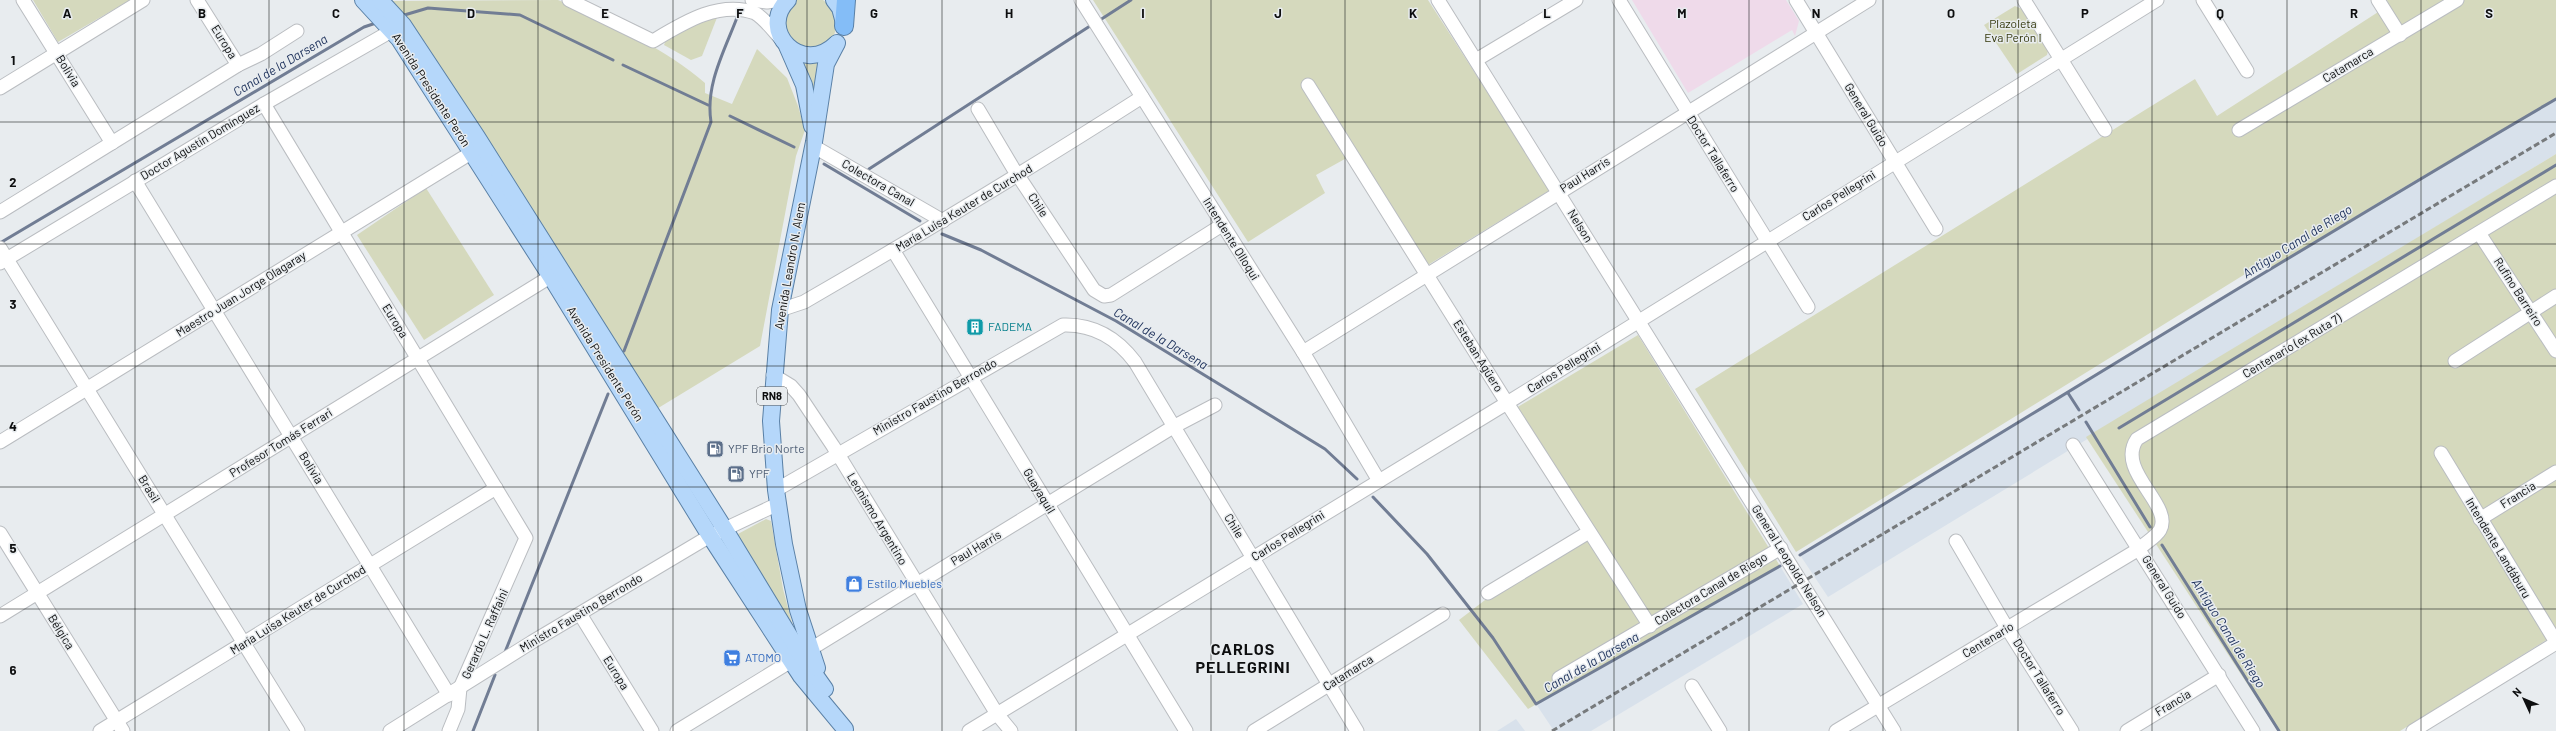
<svg xmlns="http://www.w3.org/2000/svg" width="2556" height="731" viewBox="0 0 2556 731" font-family="Barlow,sans-serif">
	<rect width="100%" height="100%" fill="#e8ecef"/>
	<g fill="#d8e1eb">
		<polygon points="2556,99 2556,154 1828,597 1800,555 2033,415 2389,196"/>
		<polygon points="1780,566 1803,604 1591,731 1554,731 1536,704"/>
		<polygon points="1516,719 1525,731 1497,731"/>
	</g>
	<polygon fill="#efdaea" points="1632,0 1786,0 1799,21 1795,36 1792,30 1688,93"/>
	<g fill="#d5d9bd">
		<polygon points="33,0 130,0 58,42"/>
		<path d="M558,0C603,18 669,51 705,83V93L732,104L757,49L787,78L798,106L805,130L796,156L760,346L655,410L425,42L390,1Z"/>
		<path d="M796,0H823C836,8 841,29 830,41C826,45 819,48 814,50L789,41L783,15Z"/>
		<polygon points="1093,0 1428,0 1550,190 1423,268 1352,155 1316,175 1325,193 1248,242"/>
		<polygon points="2387,0 2556,0 2556,98 2389,196 2272,268 2263,263 1796,552 1695,389 2195,79 2217,116 2389,5"/>
		<polygon points="2015,6 2022,9 2048,51 2047,55 2017,74 1984,25"/>
		<polygon points="712,13 718,15 702,56 691,60 664,45 666,40"/>
		<polygon points="800,62 823,62 816,114"/>
		<polygon points="2556,154 2556,634 2400,731 2278,731 2086,437"/>
		<polygon points="426,188 494,295 424,340 357,235"/>
		<polygon points="1638,335 1780,566 1528,709 1459,620 1489,597 1597,533 1516,408"/>
		<polygon points="766,519 771,521 783,589 793,627 736,535"/>
	</g>
	<g fill="none" stroke-linecap="round" stroke-linejoin="round">
		<g stroke="#717d94" stroke-width="3">
			<polyline points="401,16 428,8 520,15 613,60"/>
			<polyline points="1100,20 1131,0"/>
			<polyline points="623,65 708,105"/>
			<polyline points="730,116 794,147"/>
			<polyline points="824,164 920,221"/>
			<polyline points="869,169 1090,26"/>
			<polyline points="942,234 981,250 1116,321 1325,449 1357,479"/>
			<polyline points="0,243 364,27 376,23"/>
			<path d="M624,351L711,122C705,84 725,50 738,15"/>
			<polyline points="2068,393 2079,410"/>
			<polyline points="2086,422 2150,527"/>
			<polyline points="2119,428 2556,165"/>
			<polyline points="1373,497 1427,554 1493,638 1536,704 1780,566"/>
			<polyline points="2162,545 2279,731"/>
			<path d="M1800,555C2052,403 2302,247 2556,99"/>
			<polyline points="505,652 608,394"/>
			<polyline points="473,731 495,675"/>
		</g>
		<defs>
			<g id="minor">
				<polyline points="23,0 112,143"/>
				<polyline points="197,0 238,65"/>
				<path d="M569,0L653,41C683,23 719,0 755,13C765,19 773,30 781,39"/>
				<polyline points="752,0 767,2 781,0"/>
				<polyline points="1081,0 1303,352 1379,481"/>
				<polyline points="1438,0 1894,731"/>
				<polyline points="1619,0 1808,307"/>
				<polyline points="1796,0 1936,229"/>
				<polyline points="2024,0 2105,130"/>
				<polyline points="2203,0 2247,71"/>
				<polyline points="2378,0 2400,35"/>
				<polyline points="1476,60 1576,0"/>
				<polyline points="1308,85 1507,403 1650,626"/>
				<polyline points="0,88 143,0"/>
				<polyline points="264,104 526,538 460,688 458,709 449,731"/>
				<polyline points="978,109 1013,168 1094,290 1104,296 1111,295 1222,225"/>
				<polyline points="2239,130 2457,0"/>
				<polyline points="813,146 943,221"/>
				<polyline points="135,181 449,695"/>
				<polyline points="0,212 238,65 261,54 297,31"/>
				<polyline points="2479,233 2556,351"/>
				<polyline points="0,248 298,731"/>
				<polyline points="893,250 1186,731"/>
				<polyline points="0,263 264,104 400,26"/>
				<path d="M780,310L804,302C918,236 1031,168 1142,97"/>
				<polyline points="1303,352 1869,0"/>
				<polyline points="2455,361 2556,296"/>
				<polyline points="773,375 791,386 799,395 833,446 997,714 1011,731"/>
				<polyline points="0,442 479,148"/>
				<polyline points="2073,445 2253,731"/>
				<polyline points="2441,453 2556,642"/>
				<path d="M776,490L1063,325C1093,324 1117,338 1135,362L1357,731"/>
				<polyline points="2480,519 2556,472"/>
				<polyline points="0,533 123,731"/>
				<polyline points="1956,541 2007,628 2072,731"/>
				<polyline points="1488,593 1589,532"/>
				<polyline points="580,614 652,731"/>
				<polyline points="0,616 558,272"/>
				<polyline points="1559,678 1781,548"/>
				<polyline points="1692,686 1720,731"/>
				<polyline points="100,731 496,488"/>
				<polyline points="390,731 532,642 710,536 778,504"/>
				<polyline points="677,731 1173,427 1215,405"/>
				<polyline points="969,731 1507,403 2157,0"/>
				<polyline points="1254,731 1443,614"/>
				<path d="M1836,731L2139,549C2145,543 2156,537 2160,530C2174,505 2115,471 2137,439L2556,186"/>
				<polyline points="2127,731 2219,675"/>
				<polyline points="2413,731 2556,643"/>
			</g>
			<g id="major">
				<polyline points="363,0 399,39 551,277 710,536 801,676 845,729"/>
				<polyline points="380,0 403,25 477,137 724,528 801,655 825,689"/>
				<path d="M788,0C757,30 802,77 836,44"/>
				<polyline points="834,0 840,8 844,23"/>
				<polyline points="787,46 804,85 812,126"/>
				<polyline points="817,668 798,610 784,544 776,490 771,421 780,310 814,142 826,64 837,43"/>
			</g>
			<polyline id="highway" points="844,26 846,0"/>
		</defs>
		<use href="#minor" stroke="#babdc1" stroke-width="15"/>
		<use href="#major" stroke="#5a80a6" stroke-width="18"/>
		<use href="#highway" stroke="#5a80a6" stroke-width="20"/>
		<use href="#minor" stroke="#fff" stroke-width="13"/>
		<use href="#major" stroke="#b5d7fa" stroke-width="16"/>
		<use href="#highway" stroke="#84bdf7" stroke-width="18"/>
		<polyline stroke="#777a7c" stroke-width="3" stroke-dasharray="6 3" stroke-linecap="butt" points="1552,731 2556,133"/>
	</g>
	<path fill="none" stroke="#0d0e0f" stroke-width="1" stroke-opacity="0.55" d="M135,0V731M269,0V731M404,0V731M538,0V731M673,0V731M807,0V731M942,0V731M1076,0V731M1211,0V731M1345,0V731M1480,0V731M1614,0V731M1749,0V731M1883,0V731M2018,0V731M2152,0V731M2287,0V731M2421,0V731M0,122H2556M0,244H2556M0,366H2556M0,487H2556M0,609H2556"/>
	<defs>
		<symbol id="building-square" viewBox="-11 -11 22 22"><rect x="-9" y="-9" width="18" height="18" rx="4" fill="#0f9aa8" stroke="#e8ecef"/><path d="M-4-6H4V6H1V3H-1V6H-4ZM-2.5-4.3h1.7v1.8h-1.7ZM.8-4.3h1.7v1.8H.8ZM-2.5-1h1.7V.8h-1.7ZM.8-1h1.7V.8H.8Z" fill="#fff"/></symbol>
		<symbol id="fuel-square" viewBox="-11 -11 22 22"><rect x="-9" y="-9" width="18" height="18" rx="4" fill="#5c6f8a" stroke="#e8ecef"/><path d="M-5.5-6h7V0h2V4h1.3V-2.5L3-4.5l.8-.8L6-3V5H2.5V1h-1V6h-7ZM-4.2-4.7v3.2H.2V-4.7Z" fill="#fff"/></symbol>
		<symbol id="shop-square" viewBox="-11 -11 22 22"><rect x="-9" y="-9" width="18" height="18" rx="4" fill="#3f7fe0" stroke="#e8ecef"/><path d="M-5-2.5h2.3a2.7 3.5 0 0 1 5.4 0H5L5.5 6h-11ZM-1.5-2.5h3a1.5 2.3 0 0 0-3 0Z" fill="#fff"/></symbol>
		<symbol id="supermarket-square" viewBox="-11 -11 22 22"><rect x="-9" y="-9" width="18" height="18" rx="4" fill="#3f7fe0" stroke="#e8ecef"/><path d="M-6-5.5h2.5l.6 2H6L4.5 2H-2.5L-4.4-4H-6ZM-1.5 3.2a1.3 1.3 0 1 0 .1 0ZM3 3.2a1.3 1.3 0 1 0 .1 0Z" fill="#fff"/></symbol>
	</defs>
	<g fill-rule="evenodd">
		<use href="#building-square" x="965" y="317" width="20" height="20"/>
		<use href="#fuel-square" x="705" y="439" width="20" height="20"/>
		<use href="#fuel-square" x="726" y="464" width="20" height="20"/>
		<use href="#shop-square" x="844" y="574" width="20" height="20"/>
		<use href="#supermarket-square" x="722" y="648" width="20" height="20"/>
	</g>
	<g text-anchor="middle" stroke-width="3" stroke-linejoin="round" paint-order="stroke">
		<rect fill="#e8ecef" stroke="#4f5152" stroke-width="1" x="757" y="387" width="30" height="18" rx="3"/>
		<g font-size="11" font-weight="bold" fill="#0d0e0f">
			<text x="772" y="400">RN8</text>
		</g>
		<g font-size="12" fill="#33370b" stroke="#e8ecef">
			<text x="2013" y="28">Plazoleta<tspan x="2013" dy="14">Eva Perón I</tspan></text>
		</g>
		<g font-size="12" fill="#0d0e0f" stroke="#e8ecef">
			<text transform="translate(224 42) rotate(58)" y="4">Europa</text>
			<text transform="translate(2348 65) rotate(-31)" y="4">Catamarca</text>
			<text transform="translate(68 71) rotate(58)" y="4">Bolivia</text>
			<text transform="translate(431 90) rotate(57)" y="4">Avenida Presidente Perón</text>
			<text transform="translate(1866 115) rotate(59)" y="4">General Guido</text>
			<text transform="translate(200 142) rotate(-31)" y="4">Doctor Agustín Domínguez</text>
			<text transform="translate(1713 154) rotate(58)" y="4">Doctor Tallaferro</text>
			<text transform="translate(1585 175) rotate(-32)" y="4">Paul Harris</text>
			<text transform="translate(878 183) rotate(30)" y="4">Colectora Canal</text>
			<text transform="translate(1839 196) rotate(-32)" y="4">Carlos Pellegrini</text>
			<text transform="translate(1038 205) rotate(56)" y="4">Chile</text>
			<text transform="translate(964 208) rotate(-31)" y="4">María Luisa Keuter de Curchod</text>
			<text transform="translate(1580 226) rotate(58)" y="4">Nelson</text>
			<text transform="translate(1231 239) rotate(58)" y="4">Intendente Olloqui</text>
			<text transform="translate(790 266) rotate(-80)" y="4">Avenida Leandro N. Alem</text>
			<text transform="translate(2518 292) rotate(57)" y="4">Rufino Barreiro</text>
			<text transform="translate(241 294) rotate(-32)" y="4">Maestro Juan Jorge Olagaray</text>
			<text transform="translate(395 321) rotate(58)" y="4">Europa</text>
			<text transform="translate(2292 346) rotate(-31)" y="4">Centenario (ex Ruta 7)</text>
			<text transform="translate(1478 356) rotate(58)" y="4">Esteban Agüero</text>
			<text transform="translate(605 364) rotate(58)" y="4">Avenida Presidente Perón</text>
			<text transform="translate(1564 368) rotate(-32)" y="4">Carlos Pellegrini</text>
			<text transform="translate(935 397) rotate(-30)" y="4">Ministro Faustino Berrondo</text>
			<text transform="translate(281 443) rotate(-32)" y="4">Profesor Tomás Ferrari</text>
			<text transform="translate(311 468) rotate(58)" y="4">Bolivia</text>
			<text transform="translate(149 489) rotate(58)" y="4">Brasil</text>
			<text transform="translate(1039 491) rotate(59)" y="4">Guayaquil</text>
			<text transform="translate(2518 495) rotate(-32)" y="4">Francia</text>
			<text transform="translate(877 519) rotate(59)" y="4">Leonismo Argentino</text>
			<text transform="translate(1234 526) rotate(58)" y="4">Chile</text>
			<text transform="translate(1288 536) rotate(-32)" y="4">Carlos Pellegrini</text>
			<text transform="translate(976 548) rotate(-31)" y="4">Paul Harris</text>
			<text transform="translate(2498 548) rotate(59)" y="4">Intendente Landáburu</text>
			<text transform="translate(1789 561) rotate(58)" y="4">General Leopoldo Nelson</text>
			<text transform="translate(2164 587) rotate(58)" y="4">General Guido</text>
			<text transform="translate(1711 589) rotate(-31)" y="4">Colectora Canal de Riego</text>
			<text transform="translate(298 610) rotate(-32)" y="4">María Luisa Keuter de Curchod</text>
			<text transform="translate(581 613) rotate(-31)" y="4">Ministro Faustino Berrondo</text>
			<text transform="translate(61 632) rotate(58)" y="4">Bélgica</text>
			<text transform="translate(485 634) rotate(-66)" y="4">Gerardo L. Raffaini</text>
			<text transform="translate(1988 640) rotate(-31)" y="4">Centenario</text>
			<text transform="translate(616 673) rotate(58)" y="4">Europa</text>
			<text transform="translate(1348 673) rotate(-32)" y="4">Catamarca</text>
			<text transform="translate(2039 677) rotate(58)" y="4">Doctor Tallaferro</text>
			<text transform="translate(2173 703) rotate(-31)" y="4">Francia</text>
		</g>
		<g font-size="12" fill="#0d838f" stroke="#e8ecef" text-anchor="start">
			<text x="988" y="331">FADEMA</text>
		</g>
		<g font-size="12" fill="#4e5e75" stroke="#e8ecef" text-anchor="start">
			<text x="728" y="453">YPF Brio Norte</text>
			<text x="749" y="478">YPF</text>
		</g>
		<g font-size="12" fill="#366cbe" stroke="#e8ecef" text-anchor="start">
			<text x="867" y="588">Estilo Muebles</text>
			<text x="745" y="662">ATOMO</text>
		</g>
		<g font-size="13" font-style="italic" fill="#1b2f59" stroke="#e8ecef">
			<text transform="translate(280 65) rotate(-31)" y="5">Canal de la Darsena</text>
			<text transform="translate(2297 241) rotate(-32)" y="5">Antiguo Canal de Riego</text>
			<text transform="translate(1161 338) rotate(31)" y="5">Canal de la Darsena</text>
			<text transform="translate(2229 633) rotate(58)" y="5">Antiguo Canal de Riego</text>
			<text transform="translate(1591 662) rotate(-30)" y="5">Canal de la Darsena</text>
		</g>
		<g font-size="16" font-weight="bold" letter-spacing="1" fill="#0d0e0f" stroke="#e8ecef">
			<text x="1243" y="655">CARLOS<tspan x="1243" dy="18">PELLEGRINI</tspan></text>
		</g>
	</g>
	<g font-size="13" text-anchor="middle" font-weight="bold" fill="#0d0e0f" stroke="#e8ecef" stroke-width="3" stroke-linejoin="round" paint-order="stroke">
		<text x="67" y="18">A</text>
		<text x="202" y="18">B</text>
		<text x="336" y="18">C</text>
		<text x="471" y="18">D</text>
		<text x="605" y="18">E</text>
		<text x="740" y="18">F</text>
		<text x="874" y="18">G</text>
		<text x="1009" y="18">H</text>
		<text x="1143" y="18">I</text>
		<text x="1278" y="18">J</text>
		<text x="1413" y="18">K</text>
		<text x="1547" y="18">L</text>
		<text x="1682" y="18">M</text>
		<text x="1816" y="18">N</text>
		<text x="1951" y="18">O</text>
		<text x="2085" y="18">P</text>
		<text x="2220" y="18">Q</text>
		<text x="2354" y="18">R</text>
		<text x="2489" y="18">S</text>
		<text x="13" y="65">1</text>
		<text x="13" y="187">2</text>
		<text x="13" y="309">3</text>
		<text x="13" y="431">4</text>
		<text x="13" y="553">5</text>
		<text x="13" y="675">6</text>
	</g>
	<g transform="translate(2524 699) rotate(314)" stroke="#e8ecef" stroke-width="3" paint-order="stroke">
	<path d="M0-3L7 15L0 10L-7 15Z" fill="#0d0e0f"/>
	<text y="-6" font-size="11" font-weight="bold" text-anchor="middle" fill="#0d0e0f">N</text>
	</g>
</svg>
